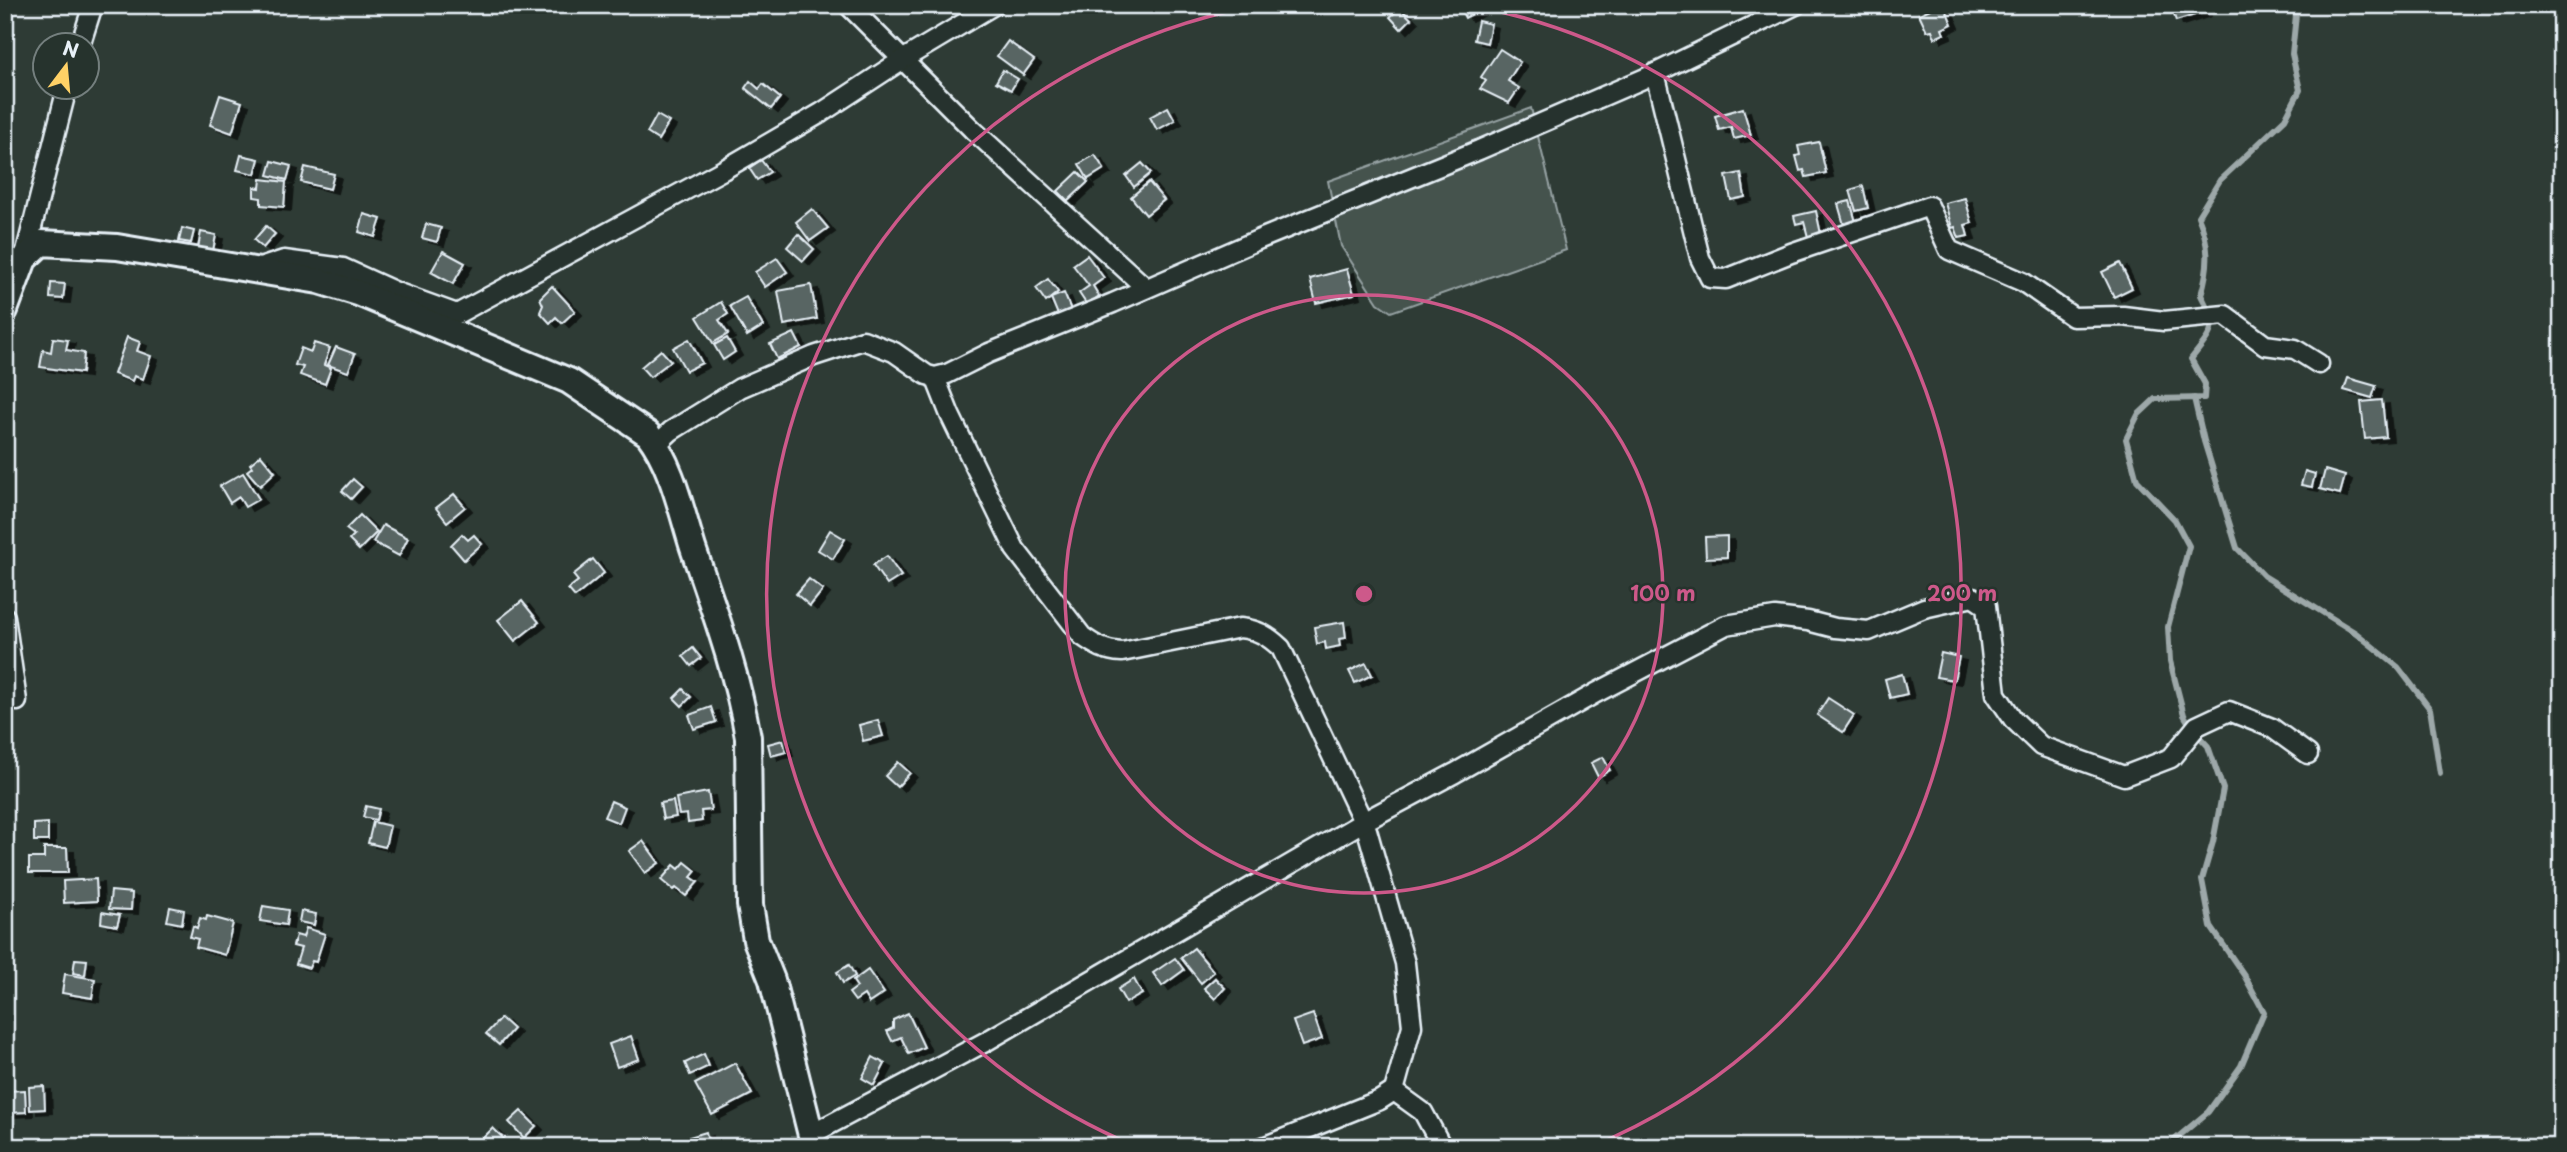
<svg xmlns="http://www.w3.org/2000/svg" width="2567" height="1152" viewBox="0 0 2567 1152" font-family="'Playpen Sans',sans-serif">
	<defs>
		<filter id="shadow"><feDropShadow dx="7" dy="4" stdDeviation="0" flood-color="#0009"/></filter>
	</defs>
	<rect width="100%" height="100%" fill="#2e3b35"/>
	<filter id="ink" filterUnits="userSpaceOnUse"><feTurbulence type="fractalNoise" baseFrequency=".0143" numOctaves="2"/><feDisplacementMap in="SourceGraphic" scale="14" xChannelSelector="R" yChannelSelector="G"/><feConvolveMatrix kernelMatrix="1 2 1 2 8 2 1 2 1" color-interpolation-filters="sRGB"/></filter>
	<g filter="url(#ink)">
		<polygon fill="#45524e" stroke="#96a2a3" stroke-width="2" points="1531,108 1566,250 1391,312 1378,303 1341,246 1328,181"/>
		<g fill="none" stroke-linecap="round" stroke-linejoin="round">
			<g stroke="#9da8a9" stroke-width="6">
				<polyline points="2194,398 2204,441 2237,548 2264,576 2356,633 2398,667 2430,709 2440,773"/>
				<path d="M2166,1147L2208,1112L2241,1066L2264,1012L2244,975L2211,927L2202,880L2213,842L2223,789L2208,746L2193,730L2184,715L2170,661L2168,627L2189,546L2175,520L2137,480L2126,439L2138,415L2155,399L2204,398L2205,384L2191,359C2213,331 2219,329 2201,295C2210,264 2210,245 2198,216L2220,180L2285,119L2300,90L2292,54L2297,5"/>
			</g>
		</g>
		<g fill="#596563" stroke="#e8f1f8" stroke-width="2" filter="url(#shadow)">
			<polygon points="1458,5 1477,5 1480,10 1465,18"/>
			<polygon points="1939,5 1944,5 1952,24 1942,29 1944,34 1935,38 1932,30 1927,31 1919,14"/>
			<polygon points="2202,5 2204,12 2176,21 2171,6"/>
			<polygon points="1400,8 1411,19 1401,29 1390,17"/>
			<polygon points="1478,21 1491,24 1487,43 1474,40"/>
			<polygon points="1008,41 1034,60 1023,75 997,56"/>
			<polygon points="1500,49 1520,62 1508,81 1519,88 1509,103 1480,89 1486,81 1481,77"/>
			<polygon points="1003,70 1018,79 1011,90 996,82"/>
			<polygon points="750,81 759,89 763,84 780,98 771,109 745,88"/>
			<polygon points="220,95 242,102 232,133 210,125"/>
			<polygon points="1168,107 1175,120 1157,130 1150,117"/>
			<polygon points="1743,108 1751,135 1734,139 1731,127 1719,130 1715,116"/>
			<polygon points="657,115 669,122 658,140 647,133"/>
			<polygon points="1819,142 1826,173 1806,177 1804,170 1800,171 1796,156 1800,155 1798,146"/>
			<polygon points="241,155 259,159 255,174 237,170"/>
			<polygon points="1095,155 1104,169 1088,179 1079,164"/>
			<polygon points="761,160 770,172 757,180 749,168"/>
			<polygon points="272,161 291,166 287,180 268,175"/>
			<polygon points="1142,163 1151,173 1134,187 1126,176"/>
			<polygon points="305,167 334,174 330,189 301,182"/>
			<polygon points="1078,172 1088,182 1068,201 1058,191"/>
			<polygon points="1741,173 1745,197 1731,200 1726,176"/>
			<polygon points="261,179 286,182 284,207 261,205 261,198 254,197 254,187 260,188"/>
			<polygon points="1149,182 1164,200 1146,215 1131,197"/>
			<polygon points="1863,186 1868,208 1856,211 1850,190"/>
			<polygon points="1965,198 1972,223 1965,225 1968,236 1959,238 1955,227 1952,228 1945,203"/>
			<polygon points="1850,201 1856,222 1844,225 1838,204"/>
			<polygon points="812,209 828,228 810,241 796,222"/>
			<polygon points="1816,211 1821,234 1808,237 1804,222 1796,224 1794,216"/>
			<polygon points="364,214 381,219 375,237 359,232"/>
			<polygon points="426,224 441,228 437,242 422,238"/>
			<polygon points="266,226 275,234 263,248 254,240"/>
			<polygon points="182,228 194,231 191,243 179,241"/>
			<polygon points="201,232 216,235 213,251 198,248"/>
			<polygon points="798,234 814,249 803,261 787,247"/>
			<polygon points="443,251 465,263 453,284 431,272"/>
			<polygon points="1087,255 1104,278 1093,286 1099,296 1087,305 1079,293 1089,286 1073,265"/>
			<polygon points="777,258 787,272 765,287 755,272"/>
			<polygon points="2120,263 2132,288 2114,297 2102,272"/>
			<polygon points="1347,269 1354,294 1316,303 1310,279"/>
			<polygon points="1048,279 1058,292 1046,302 1036,288"/>
			<polygon points="51,283 65,284 63,299 50,298"/>
			<polygon points="811,285 817,319 784,325 778,291"/>
			<polygon points="552,286 575,311 562,323 556,317 550,323 540,312 543,305 540,298"/>
			<polygon points="1064,293 1071,310 1058,315 1051,298"/>
			<polygon points="746,297 763,326 747,336 730,306"/>
			<polygon points="721,302 728,314 719,320 728,334 713,343 697,317"/>
			<polygon points="794,333 801,347 777,359 770,344"/>
			<polygon points="127,337 140,342 137,351 151,356 143,379 134,376 132,381 114,374"/>
			<polygon points="53,338 68,340 66,350 84,353 82,373 40,367 43,350 51,352"/>
			<polygon points="727,338 735,352 723,360 714,345"/>
			<polygon points="689,339 702,363 686,371 673,348"/>
			<polygon points="314,343 330,348 324,365 331,368 325,384 300,375 303,367 295,365 301,348 311,352"/>
			<polygon points="336,347 355,354 348,372 328,365"/>
			<polygon points="661,350 671,361 650,377 641,367"/>
			<polygon points="2348,378 2376,386 2372,398 2344,390"/>
			<polygon points="2382,400 2386,437 2365,439 2361,402"/>
			<polygon points="261,455 275,472 260,486 247,471 252,467 250,464"/>
			<polygon points="2325,470 2345,476 2340,494 2320,489"/>
			<polygon points="2305,471 2315,474 2312,487 2301,485"/>
			<polygon points="243,473 259,499 245,507 239,497 230,503 220,486"/>
			<polygon points="353,479 362,487 351,499 342,491"/>
			<polygon points="454,494 465,507 447,522 436,508"/>
			<polygon points="360,515 377,532 359,550 349,540 354,535 346,529"/>
			<polygon points="383,525 408,538 399,556 373,542"/>
			<polygon points="830,530 845,539 833,559 818,550"/>
			<polygon points="462,534 468,540 474,535 482,544 464,560 451,545"/>
			<polygon points="1727,536 1727,557 1706,558 1705,537"/>
			<polygon points="887,556 901,576 887,585 873,565"/>
			<polygon points="593,559 604,573 575,597 568,589 578,581 573,575"/>
			<polygon points="809,579 823,590 810,606 796,594"/>
			<polygon points="522,601 539,622 515,641 498,620"/>
			<polygon points="1344,622 1346,638 1339,639 1340,646 1326,649 1325,642 1317,644 1314,627"/>
			<polygon points="693,648 701,658 691,666 683,656"/>
			<polygon points="1941,653 1959,657 1954,680 1936,677"/>
			<polygon points="1366,663 1372,675 1355,683 1349,671"/>
			<polygon points="1902,674 1907,694 1890,698 1885,679"/>
			<polygon points="683,689 691,697 682,706 674,698"/>
			<polygon points="1828,698 1854,715 1843,732 1817,715"/>
			<polygon points="711,707 716,722 694,729 689,715"/>
			<polygon points="878,720 883,736 863,741 859,725"/>
			<polygon points="783,740 786,752 771,756 768,744"/>
			<polygon points="1603,757 1610,770 1598,777 1591,763"/>
			<polygon points="898,762 910,773 897,787 885,776"/>
			<polygon points="708,792 711,810 701,811 702,821 688,823 687,814 679,815 676,798"/>
			<polygon points="611,801 625,807 619,823 604,817"/>
			<polygon points="673,801 676,817 663,819 660,803"/>
			<polygon points="366,806 379,809 376,820 363,817"/>
			<polygon points="373,822 390,826 385,847 368,843"/>
			<polygon points="48,823 48,841 34,841 34,824"/>
			<polygon points="643,841 659,863 645,873 629,851"/>
			<polygon points="44,848 67,848 68,873 29,873 29,858 44,858"/>
			<polygon points="685,862 696,871 691,877 698,882 686,896 676,888 673,890 661,880 674,865 679,869"/>
			<polygon points="96,879 97,901 64,903 63,881"/>
			<polygon points="111,891 132,893 131,910 109,909"/>
			<polygon points="263,906 288,910 286,925 260,921"/>
			<polygon points="170,907 184,910 182,924 167,921"/>
			<polygon points="301,911 316,914 314,925 299,922"/>
			<polygon points="102,912 120,915 117,926 101,923"/>
			<polygon points="207,916 233,923 225,955 196,947 198,939 190,937 193,926 197,928 200,918 206,920"/>
			<polygon points="306,928 325,934 316,962 312,961 309,968 296,964 301,948 293,946 296,935 303,937"/>
			<polygon points="1194,948 1214,972 1201,983 1181,958"/>
			<polygon points="1175,958 1184,970 1162,986 1153,973"/>
			<polygon points="75,959 87,960 85,975 73,973"/>
			<polygon points="849,965 855,976 843,983 837,972"/>
			<polygon points="868,970 884,993 869,1003 864,995 855,1001 849,993 857,987 853,981"/>
			<polygon points="65,974 95,979 92,998 62,993"/>
			<polygon points="1215,978 1225,988 1215,999 1204,988"/>
			<polygon points="1134,979 1142,994 1126,1003 1118,989"/>
			<polygon points="908,1013 924,1047 909,1054 901,1037 892,1041 887,1031 893,1028 893,1020"/>
			<polygon points="1313,1014 1322,1039 1302,1046 1293,1021"/>
			<polygon points="501,1018 513,1029 499,1045 486,1034"/>
			<polygon points="631,1036 639,1059 617,1067 609,1044"/>
			<polygon points="704,1054 709,1066 690,1075 685,1063"/>
			<polygon points="873,1057 885,1064 874,1085 862,1078"/>
			<polygon points="735,1063 752,1094 712,1115 695,1084"/>
			<polygon points="44,1086 45,1109 30,1110 29,1087"/>
			<polygon points="25,1090 26,1112 5,1113 5,1091"/>
			<polygon points="521,1111 536,1126 524,1138 509,1122"/>
			<polygon points="493,1128 509,1144 506,1147 474,1147"/>
			<polygon points="706,1132 710,1147 686,1147 683,1139"/>
		</g>
		<g fill="none" stroke-linecap="round" stroke-linejoin="round">
			<defs>
				<g id="street">
					<polyline points="848,5 973,130 1146,288"/>
					<polyline points="80,46 93,5"/>
					<polyline points="1655,73 1700,258 1710,278 1726,279 1791,253 1929,206 1949,250 2023,282 2073,317 2123,316 2164,321 2225,315 2265,345 2295,349 2319,364"/>
					<polyline points="24,259 67,88"/>
					<polyline points="257,269 284,260 343,268 396,292 457,314 723,170 821,113 902,60 994,5"/>
					<path d="M935,377L950,415L1015,549L1082,636C1096,646 1105,651 1122,652L1240,628C1258,630 1267,635 1281,648L1367,830L1405,963L1412,1026L1394,1091"/>
					<polyline points="656,445 671,431 740,388 814,356 863,340 894,352 927,375 935,377 947,374 989,353 1113,303 1260,239 1479,150 1643,79 1796,5"/>
					<polyline points="5,617 17,701"/>
					<polyline points="812,1134 985,1042 1363,822 1455,773 1596,693 1726,625 1775,617 1808,621 1835,628 1869,631 1924,608 1973,597 1986,606 1996,694 2013,719 2041,746 2124,776 2171,758 2197,726 2229,711 2272,728 2308,754"/>
					<polyline points="1263,1147 1380,1100 1394,1091 1423,1112 1442,1147"/>
				</g>
				<path id="secondary" d="M5,310L24,259L41,243L117,247L319,281L358,293L569,381L648,434C672,465 681,510 693,548C714,610 737,672 748,737L750,905L756,940L772,980L814,1147"/>
			</defs>
			<use href="#street" stroke="#e8f1f8" stroke-width="23"/>
			<use href="#secondary" stroke="#e8f1f8" stroke-width="30"/>
			<use href="#street" stroke="#26332d" stroke-width="18"/>
			<use href="#secondary" stroke="#26332d" stroke-width="24"/>
		</g>
	</g>
	<g fill="none" stroke="#cd598a" stroke-width="3.5">
		<circle cx="1364" cy="594" r="299"/>
		<path d="M1135 1146A598 598 0 0 1 1255 6M1473 6A598 598 0 0 1 1593 1146"/>
	</g>
	<circle cx="1364" cy="594" r="10" fill="#cd598a" stroke="#26332d" stroke-width="3.5"/>
	<g font-size="21" text-anchor="middle" font-weight="bold" fill="#cd598a" stroke="#26332d" stroke-width="5" stroke-linejoin="round" paint-order="stroke">
		<text x="1663" y="601">100 m</text>
		<text x="1962" y="601">200 m</text>
	</g>
	<rect width="2567" height="1152" fill="none" stroke="#26332d" stroke-width="28"/>
	<rect x="14" y="14" width="2539" height="1124" fill="none" stroke="#e8f1f8" stroke-width="2.5" filter="url(#ink)"/>
	<g transform="translate(66 66) rotate(16)"><circle r="33" fill="#26332d" stroke="#747f7e" stroke-width="2"/>
	<path d="M0-5L12 26L0 18L-12 26Z" fill="#ffd166"/>
	<text y="-10" font-size="19" font-weight="bold" text-anchor="middle" fill="#e8f1f8">N</text>
	</g>
</svg>
